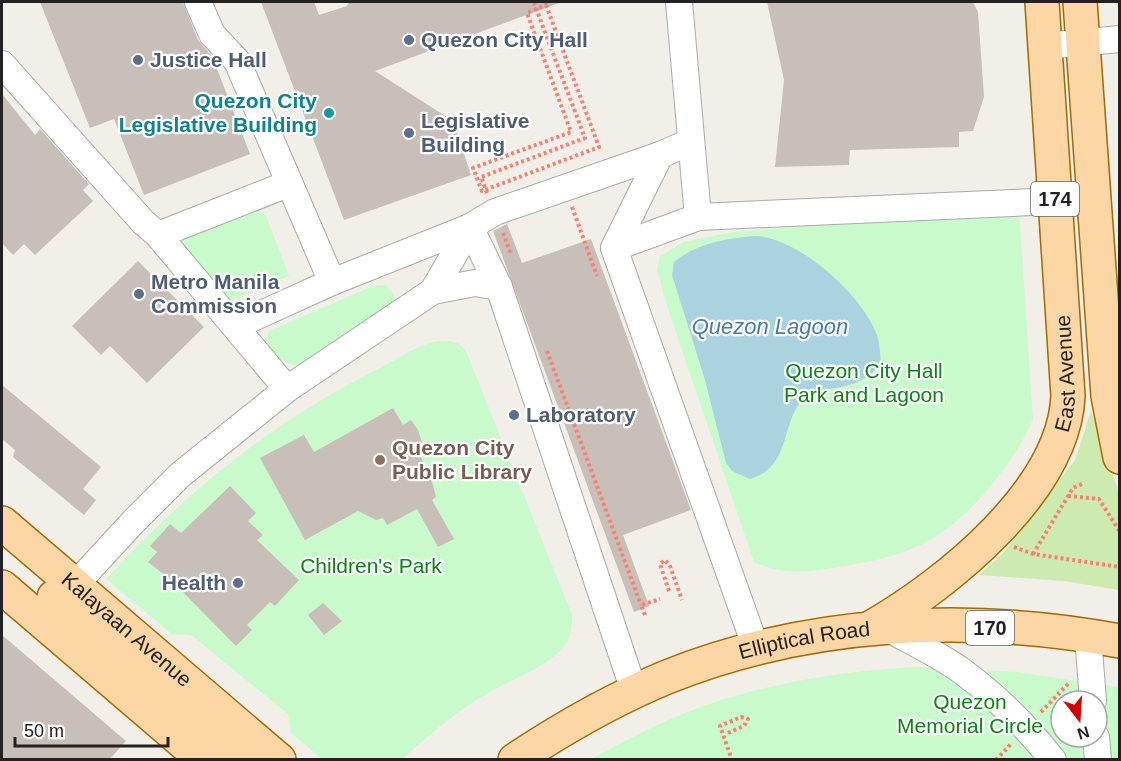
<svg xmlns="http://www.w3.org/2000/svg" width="1121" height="761" viewBox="0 0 1121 761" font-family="Helvetica,sans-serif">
	<rect width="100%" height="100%" fill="#f2efe9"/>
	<polygon fill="#cdebb0" points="1091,411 1119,493 1119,590 1064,581 979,575 1003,553 1075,460"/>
	<g fill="#c8facc" fill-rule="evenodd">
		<path d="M1019,208L1033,419C1022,445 1007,466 989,488C942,543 909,556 839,567C809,572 782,576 754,562L666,303L657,270L660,256L684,242L734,232Z"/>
		<polygon points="257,210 266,216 289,276 227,302 181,245 184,238"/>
		<path d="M386,285L394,294L395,306L305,367C288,366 260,353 269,331L373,286Z"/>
		<path d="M449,341L459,343L466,351L572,615C573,628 570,641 561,650C542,670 502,683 478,699C451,716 426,738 402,759H322L291,733L288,714L191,635L172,634L106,579C188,490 273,421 382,367C402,357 425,339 449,341Z"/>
		<path d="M914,667L1016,672L1119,687V759L590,760C621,743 652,726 685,713C758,684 836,672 914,667ZM1061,701H1097V737H1061Z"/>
	</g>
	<path fill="#aad3df" d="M754,236C798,237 862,294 877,335C880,344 880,354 881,363C857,397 818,381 800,403C781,427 790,467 750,479L732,471L726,463L705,380L672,275L674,262C697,243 725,239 754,236Z"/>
	<g fill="#c7bfb8">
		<polygon points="40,2 183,2 198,40 212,56 250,154 144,195 114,119 90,128"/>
		<polygon points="261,2 314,2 319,15 347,6 349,2 559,3 375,71 453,121 471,175 344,220"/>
		<polygon points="767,2 973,2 978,12 984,97 973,131 959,132 959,147 850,150 849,165 775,167 784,80"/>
		<polygon points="2,94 35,135 40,129 89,184 83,190 93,201 35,255 24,244 13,255 2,243"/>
		<polygon points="507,224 522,263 591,239 691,510 623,535 649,606 634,612 493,231"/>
		<polygon points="138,261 204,327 147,383 110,346 101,355 72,326"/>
		<polygon points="2,385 101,467 83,489 96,500 84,515 13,457 15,450 2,439"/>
		<polygon points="393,408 403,425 411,420 418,430 422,443 415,447 430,474 436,497 432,500 454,539 438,547 417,509 387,525 383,518 376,520 358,511 305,540 260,458 304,435 314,452"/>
		<polygon points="230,486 256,513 248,521 263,535 257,540 299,580 275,606 270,602 247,625 252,630 236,646 171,580 148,562 157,552 150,546 170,524 181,533"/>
		<polygon points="323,603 342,621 324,635 308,615"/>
		<polygon points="2,635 126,741 110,759 2,759"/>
	</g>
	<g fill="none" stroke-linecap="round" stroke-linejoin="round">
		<defs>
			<g id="minor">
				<polyline points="198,2 212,34 237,61 332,282"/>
				<polyline points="679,2 698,217"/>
				<polyline points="1045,46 1120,39"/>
				<polyline points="2,64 143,222 158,235 287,389"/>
				<polyline points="660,155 614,248 756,648"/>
				<polyline points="470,227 499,287 634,691"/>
				<polyline points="158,235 288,184"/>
				<polyline points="614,248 698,217 1055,201"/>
				<polyline points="433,291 470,227"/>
				<polyline points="235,326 332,282 470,227 495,212 660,155 690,142"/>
				<polyline points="62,599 134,521 180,475 287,389 433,291 475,283 499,287"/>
				<path d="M885,627C910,641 936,653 959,669C994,694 1026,726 1053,760"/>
				<polyline points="1088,636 1093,701"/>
				<polyline points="1096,737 1098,760"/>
			</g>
			<g id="major">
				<polyline points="1080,2 1108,396 1120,457"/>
				<path id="s1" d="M2,523L279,760"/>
				<polyline points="2,587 204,760"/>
				<polyline points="54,597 241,760"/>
				<path id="s2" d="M872,627C947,584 1064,490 1068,396L1042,2"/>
				<path id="s3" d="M515,760C563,728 614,699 667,677C809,620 970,613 1120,641"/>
			</g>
		</defs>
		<use href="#minor" stroke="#a9a9a9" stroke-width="28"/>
		<use href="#major" stroke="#a06b00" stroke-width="36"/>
		<g stroke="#fa8072" stroke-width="4" stroke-dasharray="3 3" stroke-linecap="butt">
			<polygon points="546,5 599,147 482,191 473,168 571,132 527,13"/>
			<polyline points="487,193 481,177 585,138 534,3"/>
			<polyline points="572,207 597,276"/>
			<polyline points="503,233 511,254"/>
			<polyline points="547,351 641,605"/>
			<polyline points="1068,496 1099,499 1120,532"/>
			<polyline points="1014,547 1033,554 1120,567"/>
			<polyline points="1033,554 1073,488 1084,483"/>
			<polyline points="669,591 660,564 665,560 670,566 682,600"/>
			<polyline points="645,615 641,605 660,599"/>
			<polyline points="1041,712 1069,683"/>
			<polyline points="728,733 744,726 748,719 741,717 720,726 732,760"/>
			<polyline points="996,760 1011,744"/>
		</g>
		<use href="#minor" stroke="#fff" stroke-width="26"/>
		<use href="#major" stroke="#fcd6a4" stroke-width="33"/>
	</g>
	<g fill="#5c6f8a" stroke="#fff" stroke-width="2">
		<circle cx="409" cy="40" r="6"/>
		<circle cx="138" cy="60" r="6"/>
		<circle cx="409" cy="133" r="6"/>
		<circle cx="139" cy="294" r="6"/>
		<circle cx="514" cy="415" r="6"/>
		<circle cx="238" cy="583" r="6"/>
	</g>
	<circle fill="#0f9aa8" stroke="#fff" stroke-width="2" cx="329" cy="113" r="6"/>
	<circle fill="#8d6e63" stroke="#fff" stroke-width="2" cx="380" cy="460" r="6"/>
	<g text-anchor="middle" stroke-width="4.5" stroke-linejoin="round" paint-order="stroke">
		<g fill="#fff" stroke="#646464" stroke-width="1.5">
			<rect x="1031" y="182" width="48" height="34" rx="4.5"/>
			<rect x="966" y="611" width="48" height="34" rx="4.5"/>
		</g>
		<g font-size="20" font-weight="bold" fill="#222">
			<text x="1055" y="206">174</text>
			<text x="990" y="635">170</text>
		</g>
		<g font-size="21" font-weight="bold" fill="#4e5e75" stroke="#fff" text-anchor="start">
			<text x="421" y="47">Quezon City Hall</text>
			<text x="150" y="67">Justice Hall</text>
			<text x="421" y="128">Legislative<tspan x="421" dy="24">Building</tspan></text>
			<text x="151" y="289">Metro Manila<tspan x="151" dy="24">Commission</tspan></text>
			<text x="526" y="422">Laboratory</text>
			<text x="226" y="590" text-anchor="end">Health</text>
		</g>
		<g font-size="21" font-weight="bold" fill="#0d838f" stroke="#fff" text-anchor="end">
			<text x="317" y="108">Quezon City<tspan x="317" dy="24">Legislative Building</tspan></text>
		</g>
		<g font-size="21" fill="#0c8416" stroke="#fff">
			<text x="864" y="378">Quezon City Hall<tspan x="864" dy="24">Park and Lagoon</tspan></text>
			<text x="371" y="573">Children's Park</text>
			<text x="970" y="709">Quezon<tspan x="970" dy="24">Memorial Circle</tspan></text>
		</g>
		<g font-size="21" fill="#222" stroke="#fff">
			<text dy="7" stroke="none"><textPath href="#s2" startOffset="336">East Avenue</textPath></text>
			<text dy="7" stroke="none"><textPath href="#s1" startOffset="164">Kalayaan Avenue</textPath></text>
			<text dy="7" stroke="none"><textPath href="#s3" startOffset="316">Elliptical Road</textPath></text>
		</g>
		<g font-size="21" font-weight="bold" fill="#785e54" stroke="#fff" text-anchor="start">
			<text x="392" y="455">Quezon City<tspan x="392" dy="24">Public Library</tspan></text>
		</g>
		<g font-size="22" font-style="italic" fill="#4a7aab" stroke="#fff">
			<text x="770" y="334">Quezon Lagoon</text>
		</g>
	</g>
	<rect width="1121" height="761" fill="none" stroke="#222222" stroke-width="6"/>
	<g transform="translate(1079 719) rotate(163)"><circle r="28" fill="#ffffff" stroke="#a7a7a7" stroke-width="1.5"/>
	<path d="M0-4.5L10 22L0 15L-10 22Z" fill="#d40000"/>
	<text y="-9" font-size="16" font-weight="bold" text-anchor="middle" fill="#222222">N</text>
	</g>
	<path d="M15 737v9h153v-9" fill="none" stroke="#222222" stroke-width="3"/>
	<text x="24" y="737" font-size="18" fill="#222222" stroke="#ffffff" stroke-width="4.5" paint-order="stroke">50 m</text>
</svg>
